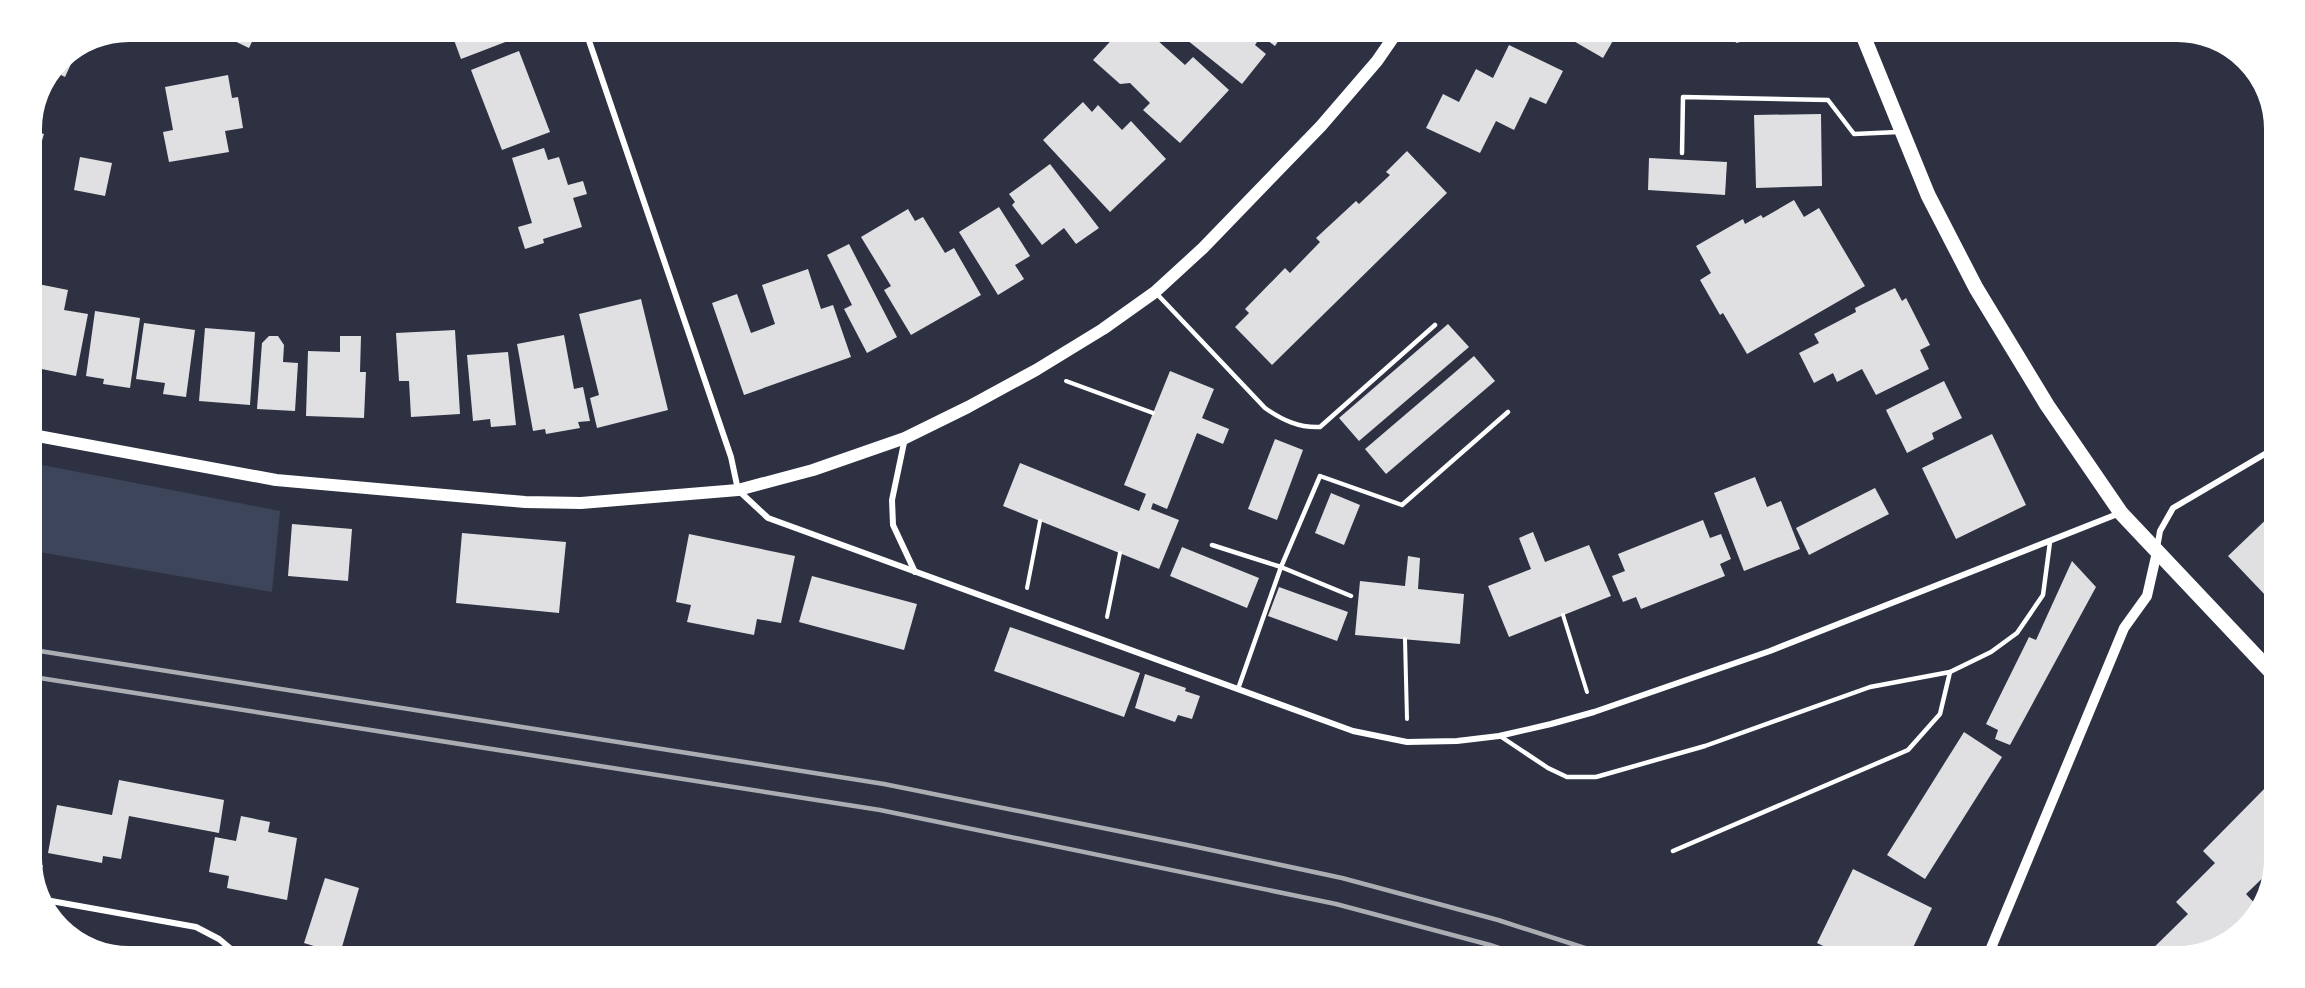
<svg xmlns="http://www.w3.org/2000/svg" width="2305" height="988" viewBox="0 0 2305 988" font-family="'Roboto Condensed',sans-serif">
	<rect width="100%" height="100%" fill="#2d3142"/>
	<polygon fill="#3c4559" points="27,462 280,511 272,592 27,550"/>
	<g fill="#e0e0e3">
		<polygon points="205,27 259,27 249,48"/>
		<polygon points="456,28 509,28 513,39 461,59 451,32"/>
		<polygon points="1120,31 1147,31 1185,65 1193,57 1229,90 1180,143 1143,110 1150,103 1130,83 1120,84 1093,60"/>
		<polygon points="1194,31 1285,31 1275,46 1261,36 1255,45 1266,54 1242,84 1187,40"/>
		<polygon points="1558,32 1618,32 1603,58"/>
		<polygon points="1733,33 1774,33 1774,34 1736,43"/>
		<polygon points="82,40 65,77 51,70 57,57"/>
		<polygon points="1509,45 1563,71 1546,104 1530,97 1514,130 1496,121 1480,153 1426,128 1443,94 1459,102 1476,69 1493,78"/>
		<polygon points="519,51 550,132 502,150 471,70"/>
		<polygon points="228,75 232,98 238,97 243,128 225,131 229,152 169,162 163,132 173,130 165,87"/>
		<polygon points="1083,102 1092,112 1098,105 1122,130 1131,121 1166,159 1110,212 1043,140"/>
		<polygon points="1821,114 1822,186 1756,188 1754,115"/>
		<polygon points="27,129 44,134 30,180 27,180"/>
		<polygon points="544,148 548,160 559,157 568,185 583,181 587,194 573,198 582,227 543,239 544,243 525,249 518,227 532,223 512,158"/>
		<polygon points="1407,151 1447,193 1272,365 1235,327 1249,313 1245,309 1285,268 1290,273 1320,242 1316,238 1356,201 1359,204 1375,189 1390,175 1386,172"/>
		<polygon points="80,157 112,163 105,196 74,190"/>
		<polygon points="1649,158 1727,162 1725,195 1648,190"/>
		<polygon points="1050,164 1099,228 1076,244 1064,228 1042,245 1012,205 1015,202 1009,194"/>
		<polygon points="1794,200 1804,217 1819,208 1865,286 1747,354 1723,313 1720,315 1700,280 1711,273 1696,246 1743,219 1745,224 1761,215 1763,218"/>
		<polygon points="999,207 1030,256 1015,265 1024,279 998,295 959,232"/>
		<polygon points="908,209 915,221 923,217 945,253 954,248 981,295 911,335 884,290 891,286 861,237"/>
		<polygon points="849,244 897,337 867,353 844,309 852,305 827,255"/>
		<polygon points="808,269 821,309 833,305 851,357 744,395 712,303 737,294 751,333 775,324 762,285"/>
		<polygon points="38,284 68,290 64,310 88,314 76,376 27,366 27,339"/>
		<polygon points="1895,288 1902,301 1906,298 1930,345 1920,350 1929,369 1876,395 1862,369 1837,382 1833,373 1814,383 1799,353 1819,343 1814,334 1856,312 1855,308"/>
		<polygon points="641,299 668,410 597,428 590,398 599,395 579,314"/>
		<polygon points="95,311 140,318 130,388 103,384 104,379 86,376"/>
		<polygon points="144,323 195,330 186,397 163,394 165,383 136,379"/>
		<polygon points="1448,324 1469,347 1359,441 1339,418"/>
		<polygon points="205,328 255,332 250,405 199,401"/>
		<polygon points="455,330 460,414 411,417 409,381 399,381 396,333"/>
		<polygon points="564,335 574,389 583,387 590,421 578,422 580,428 546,434 545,429 533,431 517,344"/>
		<polygon points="269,336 278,336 284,345 283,362 298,363 295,411 257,409 262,343"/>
		<polygon points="340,336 361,336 360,372 366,372 364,418 306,416 308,351 340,352"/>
		<polygon points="508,352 516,425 491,427 490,419 473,421 467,355"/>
		<polygon points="1474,356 1495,381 1386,474 1365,449"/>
		<polygon points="1170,371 1214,389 1202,418 1229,429 1223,444 1197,433 1167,509 1153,503 1151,509 1179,520 1159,569 1003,506 1020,463 1139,511 1146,494 1124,485"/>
		<polygon points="1944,381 1962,418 1932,433 1934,439 1907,453 1886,410"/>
		<polygon points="1992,434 2026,505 1956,539 1922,468"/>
		<polygon points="1275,439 1303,450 1277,520 1248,509"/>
		<polygon points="1755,477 1767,507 1781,501 1800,549 1744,571 1714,493"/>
		<polygon points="1875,488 1889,514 1809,555 1796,528"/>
		<polygon points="1331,493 1360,505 1344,545 1315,533"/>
		<polygon points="2274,512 2273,591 2267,597 2228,556"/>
		<polygon points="1703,520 1710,538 1721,534 1731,559 1720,564 1725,576 1641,609 1636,597 1623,602 1612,576 1625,571 1618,554"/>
		<polygon points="292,524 352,529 348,581 288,576"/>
		<polygon points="1533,532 1545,562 1589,545 1611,596 1509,637 1488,586 1531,569 1519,538"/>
		<polygon points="462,533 566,542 559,613 456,603"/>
		<polygon points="689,534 795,556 781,623 757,619 754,635 687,622 691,605 676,602"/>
		<polygon points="1182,547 1259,578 1247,608 1170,576"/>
		<polygon points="1408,556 1420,558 1418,589 1464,594 1460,644 1355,635 1360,581 1405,586"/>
		<polygon points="2072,561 2096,587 2010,745 1995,739 1998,730 1986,724 2029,637 2036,640"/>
		<polygon points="812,576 917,604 904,650 799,622"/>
		<polygon points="1279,587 1348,612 1337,641 1268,616"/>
		<polygon points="1010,627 1140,673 1124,717 994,671"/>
		<polygon points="1145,674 1186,688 1185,691 1200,696 1192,719 1178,715 1175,722 1135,708"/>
		<polygon points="1964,732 2002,757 1925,879 1887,855"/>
		<polygon points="119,780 224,800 219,833 129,816 121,859 103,856 102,863 48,853 57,805 112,815"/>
		<polygon points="2271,782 2271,870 2246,894 2258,907 2219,945 2221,947 2177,961 2140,961 2188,914 2176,902 2215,863 2203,851"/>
		<polygon points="241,816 270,822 268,832 297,838 287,900 227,888 229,876 209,872 215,837 236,841"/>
		<polygon points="27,862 43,865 37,892 27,866"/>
		<polygon points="1853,869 1932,908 1907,960 1852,960 1817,943"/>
		<polygon points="325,878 359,888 340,954 304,943"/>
		<polygon points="389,947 416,954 415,955 387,954"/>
	</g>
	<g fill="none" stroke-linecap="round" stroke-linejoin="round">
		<g stroke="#fff" stroke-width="4">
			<polyline points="1066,381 1153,413"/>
			<polyline points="1027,588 1040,521"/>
			<polyline points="1563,615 1587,692"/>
			<polyline points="1107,617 1120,553"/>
			<polyline points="1405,639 1407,719"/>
		</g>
		<g stroke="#fff" stroke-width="4.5">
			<polyline points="1682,153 1683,97 1828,100 1854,134 1898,132"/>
			<path d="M1157,294L1265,408C1282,420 1299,428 1320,427L1435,325"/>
			<polyline points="1212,545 1281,567 1238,689"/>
			<polyline points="1351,596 1281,567 1320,476 1402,505 1508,412"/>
			<polyline points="1500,736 1548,768 1567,777 1596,777 1705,746 1870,687 1950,672 1991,652 2017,633 2043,595 2050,542"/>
			<polyline points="1673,851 1908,750 1940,714 1950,672"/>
		</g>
		<g stroke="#fff" stroke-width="6">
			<polyline points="585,29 731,457 738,490 768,518 1353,731 1407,742 1457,741 1499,736 1551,724 1594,712 1770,651 2120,513"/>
			<polyline points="905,438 892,500 893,525 915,572"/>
			<polyline points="2157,548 2160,531 2173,508 2275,448"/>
			<polyline points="40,899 196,927 219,939 237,954"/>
		</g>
		<polyline stroke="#fff" stroke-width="10" points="1986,960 2124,628 2147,596 2157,552"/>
		<polyline stroke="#fff" stroke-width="12" points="27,434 276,480 525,502 581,503 738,490 813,470 905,438 968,407 1036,370 1103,329 1155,292 1203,248 1321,126 1377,61 1397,32"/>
		<polyline stroke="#fff" stroke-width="15" points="1862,33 1928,195 1976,288 2047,405 2121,513 2273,674"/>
		<g stroke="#abadb3" stroke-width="4.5">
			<polyline points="27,649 884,784 1192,846 1342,878 1498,920 1619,959"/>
			<polyline points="27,676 880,810 1336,904 1490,945 1532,959"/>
		</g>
	</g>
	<path d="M0 0H2305V988H0ZM129 38H2177A91 91 0 0 1 2268 129V859A91 91 0 0 1 2177 950H129A91 91 0 0 1 38 859V129A91 91 0 0 1 129 38Z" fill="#fff" fill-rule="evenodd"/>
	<path fill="none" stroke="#fff" stroke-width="8" d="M129 38H2177A91 91 0 0 1 2268 129V859A91 91 0 0 1 2177 950H129A91 91 0 0 1 38 859V129A91 91 0 0 1 129 38Z"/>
</svg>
